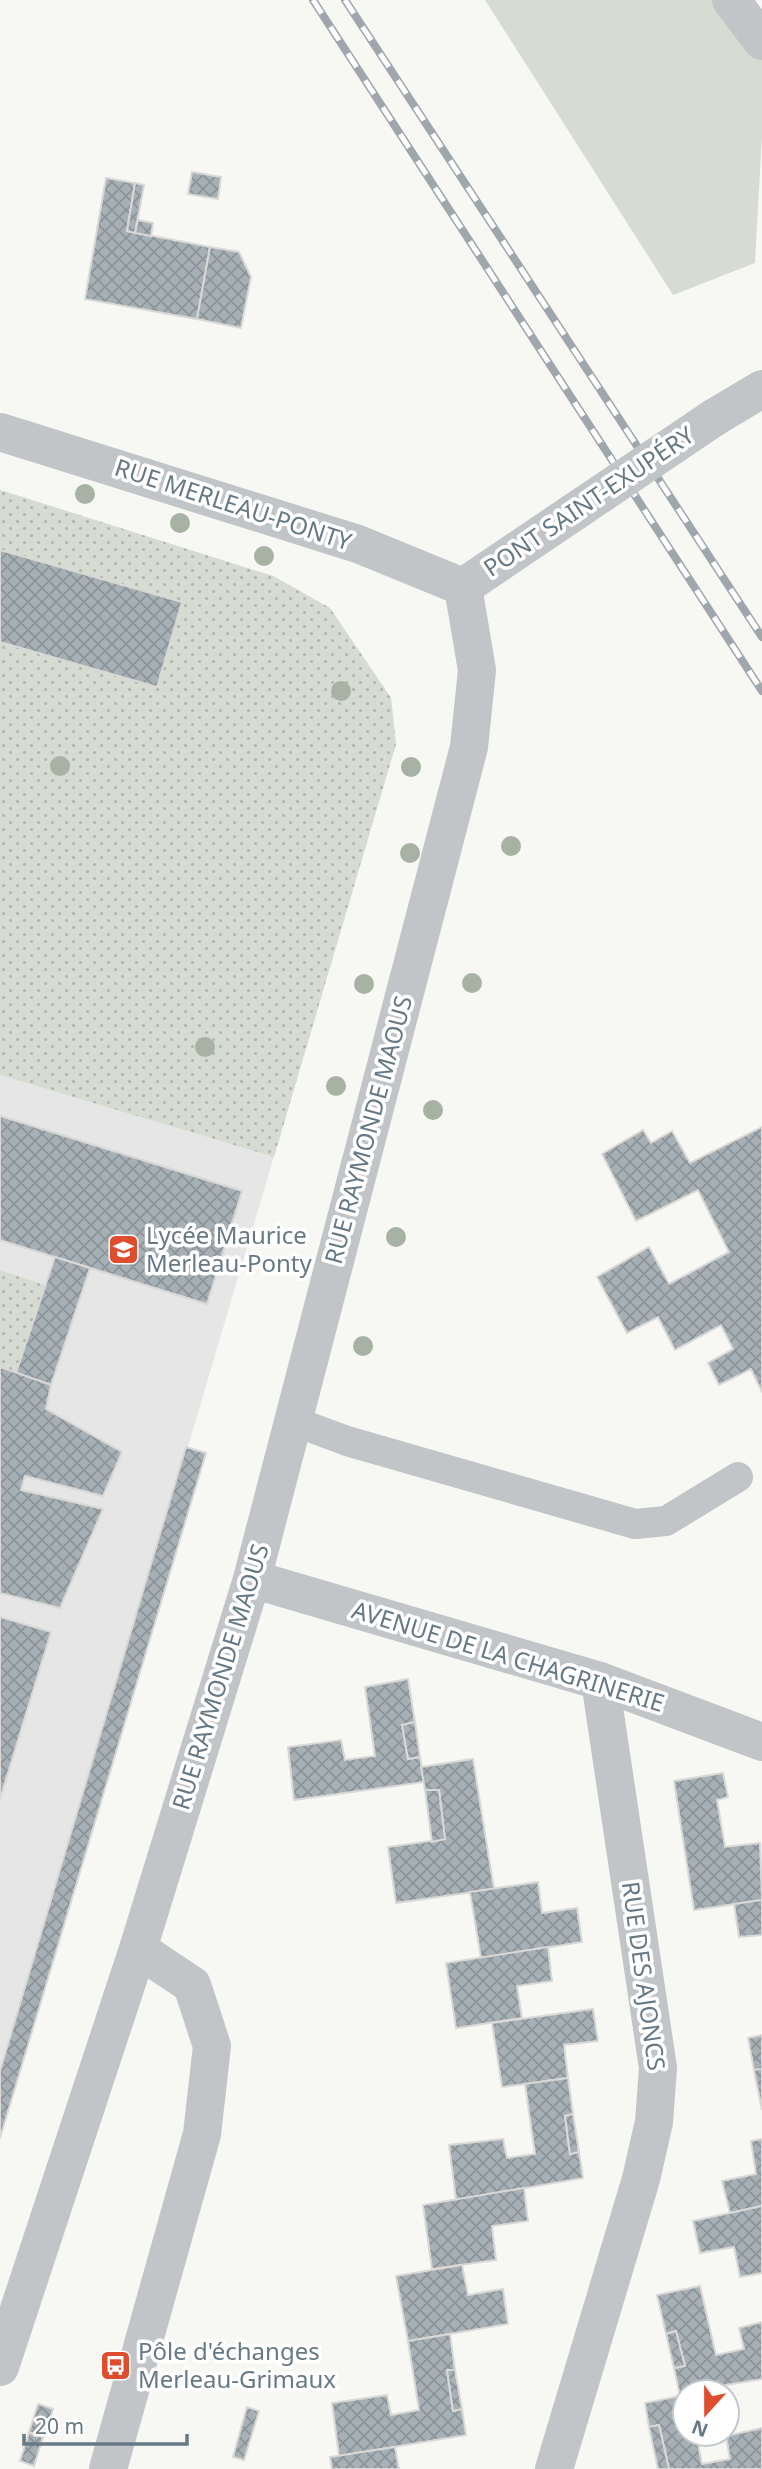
<svg xmlns="http://www.w3.org/2000/svg" width="762" height="2469" viewBox="0 0 762 2469" font-family="'Noto Sans',sans-serif">
	<defs>
		<pattern id="grass-dots" width="8" height="8" patternUnits="userSpaceOnUse" patternTransform="scale(1.75)"><rect width="8" height="8" fill="#d7dcd3"/><path d="M2 2h.1M6 6h.1" fill="none" stroke="#b2b7b1" stroke-width="1.8" stroke-linecap="round"/></pattern>
		<pattern id="building-cross-hatch" width="8" height="8" patternUnits="userSpaceOnUse" patternTransform="scale(1.75)"><rect width="8" height="8" fill="#a7b0b5"/><path d="M0 0l8 8M0 8l8-8" fill="none" stroke="#8c9499"/></pattern>
	</defs>
	<rect width="100%" height="100%" fill="#f7f7f4"/>
	<polygon fill="#e5e6e5" points="0,490 273,576 330,608 391,698 396,744 0,2081"/>
	<g fill="url(#grass-dots)">
		<polygon points="0,490 273,576 330,608 391,698 396,744 274,1157 0,1075"/>
		<polygon points="0,1270 45,1285 16,1373 0,1367"/>
	</g>
	<polygon fill="#d7dcd3" points="485,0 731,0 762,41 762,134 755,263 673,295"/>
	<g fill="url(#building-cross-hatch)" stroke="#d9d8d6" stroke-width="2">
		<polygon points="192,172 221,177 218,199 188,194"/>
		<polygon points="106,178 135,183 127,231 210,247 197,319 85,299"/>
		<polygon points="135,183 144,185 135,233 127,231"/>
		<polygon points="138,220 153,223 151,236 135,233"/>
		<polygon points="210,247 239,252 251,277 241,328 197,319"/>
		<polygon points="0,550 182,602 157,687 0,642"/>
		<polygon points="0,1116 242,1191 207,1304 0,1240"/>
		<polygon points="0,1116 242,1191 207,1304 0,1240"/>
		<polygon points="762,1127 762,1392 751,1369 719,1385 708,1363 733,1349 721,1325 675,1350 658,1317 627,1333 597,1277 649,1247 669,1284 729,1252 698,1190 636,1221 602,1154 643,1130 651,1143 672,1131 690,1163"/>
		<polygon points="55,1257 90,1268 51,1385 16,1373"/>
		<polygon points="0,1367 51,1385 46,1409 122,1452 103,1496 25,1476 21,1490 103,1509 60,1608 0,1593"/>
		<polygon points="186,1447 206,1453 0,2138 0,2071"/>
		<polygon points="0,1617 51,1632 0,1799"/>
		<polygon points="408,1679 415,1722 402,1725 408,1759 420,1757 424,1782 294,1800 288,1747 341,1740 345,1760 375,1756 365,1687"/>
		<polygon points="415,1722 420,1757 408,1759 402,1725"/>
		<polygon points="473,1759 494,1889 396,1903 388,1847 445,1839 439,1790 425,1790 421,1767"/>
		<polygon points="723,1773 728,1797 717,1800 725,1847 760,1843 762,1900 694,1910 674,1781"/>
		<polygon points="425,1790 439,1790 445,1839 432,1842"/>
		<polygon points="538,1882 542,1913 577,1908 582,1942 481,1958 470,1892"/>
		<polygon points="762,1900 762,1935 739,1937 734,1904"/>
		<polygon points="548,1947 552,1981 517,1986 522,2018 456,2028 446,1963"/>
		<polygon points="593,2009 598,2041 564,2045 568,2078 502,2087 492,2023"/>
		<polygon points="762,2035 762,2069 754,2070 748,2038"/>
		<polygon points="762,2069 762,2110 754,2070"/>
		<polygon points="568,2078 573,2114 565,2116 570,2154 579,2152 583,2178 456,2200 449,2145 503,2139 507,2158 535,2154 525,2084"/>
		<polygon points="573,2114 579,2152 570,2154 565,2116"/>
		<polygon points="762,2139 762,2206 730,2213 722,2181 756,2174 751,2141"/>
		<polygon points="524,2188 528,2221 492,2226 496,2260 432,2269 423,2205"/>
		<polygon points="762,2206 762,2273 740,2277 734,2247 700,2253 693,2221"/>
		<polygon points="462,2265 468,2295 503,2289 508,2324 408,2341 396,2276"/>
		<polygon points="700,2286 716,2355 744,2349 739,2328 762,2322 762,2379 685,2392 680,2396 674,2368 685,2366 676,2331 666,2334 657,2295"/>
		<polygon points="676,2331 685,2366 674,2368 666,2334"/>
		<polygon points="450,2334 455,2370 447,2370 453,2411 462,2409 466,2435 339,2456 332,2403 387,2395 391,2415 419,2410 408,2341"/>
		<polygon points="447,2370 455,2370 462,2409 453,2411"/>
		<polygon points="685,2395 685,2434 696,2434 702,2464 730,2459 726,2436 762,2428 762,2469 669,2469 659,2425 649,2427 645,2403"/>
		<polygon points="38,2404 53,2409 44,2437 29,2432"/>
		<polygon points="247,2407 259,2411 244,2460 233,2457"/>
		<polygon points="659,2425 669,2469 658,2469 649,2427"/>
		<polygon points="29,2433 43,2437 34,2466 20,2461"/>
		<polygon points="395,2447 399,2469 332,2469 330,2457"/>
	</g>
	<g fill="none" stroke-linecap="round" stroke-linejoin="round">
		<polyline stroke="#c1c5c8" stroke-width="30" points="293,1421 347,1441 635,1524 666,1521 738,1477"/>
		<g stroke="#c1c5c8" stroke-width="38">
			<polyline points="731,0 762,41"/>
			<polyline points="715,417 762,389"/>
			<polyline points="0,432 358,544 463,587"/>
			<polyline points="463,587 574,512"/>
			<polyline points="252,1579 600,1681 762,1742"/>
			<polyline points="0,2367 138,1949 252,1579 469,747 477,670 463,587"/>
			<polyline points="108,2469 202,2134 212,2046 192,1985 138,1949"/>
			<polyline points="554,2469 641,2179 654,2122 658,2068 600,1681"/>
		</g>
		<defs>
			<g id="rail">
				<polyline points="313,0 762,691"/>
				<polyline points="345,0 762,637"/>
			</g>
		</defs>
		<use href="#rail" stroke="#a0a7ac" stroke-width="8"/>
		<use href="#rail" stroke="#fff" stroke-width="5" stroke-dasharray="16" stroke-linecap="butt"/>
		<polyline stroke="#c1c5c8" stroke-width="38" points="574,512 715,417"/>
	</g>
	<g fill="#a7b1a4">
		<circle cx="85" cy="494" r="10"/>
		<circle cx="180" cy="523" r="10"/>
		<circle cx="264" cy="556" r="10"/>
		<circle cx="341" cy="691" r="10"/>
		<circle cx="60" cy="766" r="10"/>
		<circle cx="411" cy="767" r="10"/>
		<circle cx="511" cy="846" r="10"/>
		<circle cx="410" cy="853" r="10"/>
		<circle cx="472" cy="983" r="10"/>
		<circle cx="364" cy="984" r="10"/>
		<circle cx="205" cy="1047" r="10"/>
		<circle cx="336" cy="1086" r="10"/>
		<circle cx="433" cy="1110" r="10"/>
		<circle cx="396" cy="1237" r="10"/>
		<circle cx="363" cy="1346" r="10"/>
	</g>
	<defs>
		<symbol id="school-square" viewBox="-11 -11 22 22"><rect x="-9" y="-9" width="18" height="18" rx="4" fill="#de4d2d" stroke="#fff"/><path d="M0-5L7-2L0 1L-7-2ZM-4 1L0 2.5L4 1V4Q0 6-4 4Z" fill="#fff"/></symbol>
		<symbol id="bus-square" viewBox="-11 -11 22 22"><rect x="-9" y="-9" width="18" height="18" rx="4" fill="#de4d2d" stroke="#fff"/><path d="M-5-6H5V4H4V6H2V4H-2V6H-4V4H-5ZM-3.5-4V0h7V-4ZM-3.5 1.2v1.5H-2V1.2ZM2 1.2v1.5H3.5V1.2Z" fill="#fff"/></symbol>
	</defs>
	<g fill-rule="evenodd">
		<use href="#school-square" x="106" y="1232" width="35" height="35"/>
		<use href="#bus-square" x="98" y="2348" width="35" height="35"/>
	</g>
	<g text-anchor="middle" stroke-width="7" stroke-linejoin="round" paint-order="stroke">
		<g font-size="24" fill="#677984" stroke="#fff">
			<text transform="translate(589 502) rotate(-34)" y="8">PONT SAINT-EXUPÉRY</text>
			<text transform="translate(233 505) rotate(18)" y="8">RUE MERLEAU-PONTY</text>
			<text transform="translate(369 1130) rotate(-75)" y="8">RUE RAYMONDE MAOUS</text>
			<text transform="translate(508 1657) rotate(17)" y="8">AVENUE DE LA CHAGRINERIE</text>
			<text transform="translate(221 1677) rotate(-73)" y="8">RUE RAYMONDE MAOUS</text>
			<text transform="translate(643 1976) rotate(82)" y="8">RUE DES AJONCS</text>
		</g>
		<g font-size="24" fill="#677984" stroke="#fff" text-anchor="start">
			<text x="146" y="1244">Lycée Maurice<tspan x="146" dy="28">Merleau-Ponty</tspan></text>
			<text x="138" y="2360">Pôle d'échanges<tspan x="138" dy="28">Merleau-Grimaux</tspan></text>
		</g>
	</g>
	<g transform="translate(706 2413) rotate(201)"><circle r="33" fill="#ffffff" stroke="#c2c9ce" stroke-width="2"/>
	<path d="M0-5L12 26L0 18L-12 26Z" fill="#de4d2d"/>
	<text y="-10" font-size="19" font-weight="bold" text-anchor="middle" fill="#677984">N</text>
	</g>
	<path d="M24 2434v10h163v-10" fill="none" stroke="#677984" stroke-width="3.5"/>
	<text x="35" y="2434" font-size="21" fill="#677984" stroke="#ffffff" stroke-width="5" paint-order="stroke">20 m</text>
</svg>
